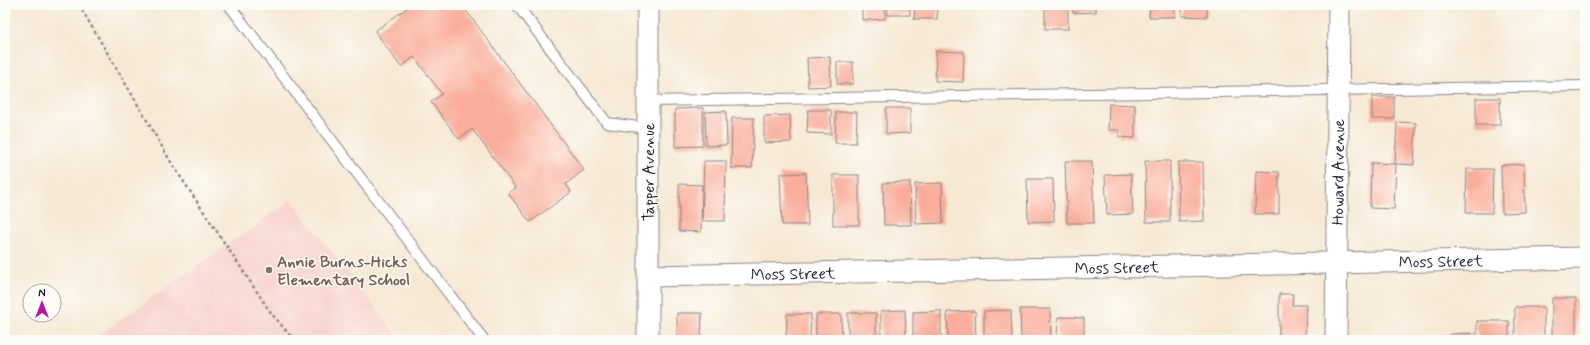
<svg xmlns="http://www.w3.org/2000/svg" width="1590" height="345" viewBox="0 0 1590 345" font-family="Mynerve,sans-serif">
	<rect width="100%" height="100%" fill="#fdfcf7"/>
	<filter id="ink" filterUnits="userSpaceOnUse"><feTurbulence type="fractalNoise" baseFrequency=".025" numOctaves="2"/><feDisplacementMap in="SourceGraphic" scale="8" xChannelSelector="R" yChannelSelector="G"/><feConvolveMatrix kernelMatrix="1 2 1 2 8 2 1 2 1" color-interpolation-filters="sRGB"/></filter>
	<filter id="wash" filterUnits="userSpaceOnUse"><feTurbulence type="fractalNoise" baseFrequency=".012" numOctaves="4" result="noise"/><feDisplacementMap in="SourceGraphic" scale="16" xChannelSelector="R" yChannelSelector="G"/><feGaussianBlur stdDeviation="0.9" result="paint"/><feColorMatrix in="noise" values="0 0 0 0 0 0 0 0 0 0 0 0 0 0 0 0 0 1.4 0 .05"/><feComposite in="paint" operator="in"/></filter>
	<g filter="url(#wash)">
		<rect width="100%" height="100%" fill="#f6e8d3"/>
		<polygon fill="#f7d0c9" points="292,200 400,340 91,340"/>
		<g id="blocks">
			<g fill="#f9ad9a">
				<polygon points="411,5 462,5 584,170 566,184 571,192 530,222 508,193 516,188 472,129 459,139 431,102 442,94 414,57 401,67 375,31"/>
				<polygon points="862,5 885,5 885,19 862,20"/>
				<polygon points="888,5 910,5 910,15 887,15"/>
				<polygon points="915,5 938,5 937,19 914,19"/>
				<rect x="1045" y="5" width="23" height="24"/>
				<polygon points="1072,5 1096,5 1096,12 1073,13"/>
				<polygon points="1150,5 1175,5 1175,17 1149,17"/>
				<polygon points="1182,5 1207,5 1207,17 1182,16"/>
				<polygon points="936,51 964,52 963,82 935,81"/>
				<polygon points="830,57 831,86 808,87 807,58"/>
				<rect x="837" y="62" width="16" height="22"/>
				<rect x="1372" y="97" width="22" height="22"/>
				<rect x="1476" y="98" width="24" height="27"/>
				<polygon points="1109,104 1135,105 1135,138 1119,137 1119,130 1108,130"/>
				<polygon points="703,108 703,146 675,147 675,109"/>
				<polygon points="886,108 910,108 910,133 886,134"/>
				<polygon points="808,110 831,110 831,134 807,133"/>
				<polygon points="726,111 727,145 706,146 705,112"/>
				<polygon points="836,112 857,112 856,143 835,143"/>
				<polygon points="790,115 791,142 764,143 764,116"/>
				<polygon points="732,118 754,118 752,168 731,168"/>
				<polygon points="1397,122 1416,123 1414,165 1396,164 1394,209 1370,208 1371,163 1395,164"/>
				<polygon points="704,161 726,161 725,221 702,221"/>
				<polygon points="1065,161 1092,161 1094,223 1067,223"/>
				<polygon points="1145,161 1170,161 1170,222 1146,222"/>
				<polygon points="1178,162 1203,162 1204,221 1179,222"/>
				<polygon points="1524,164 1525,212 1502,213 1501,165"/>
				<polygon points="1467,169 1493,169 1492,213 1466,213"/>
				<polygon points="1256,171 1279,172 1279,214 1255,214"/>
				<polygon points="806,173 808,225 782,225 780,174"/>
				<polygon points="1131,174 1133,214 1107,215 1105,175"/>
				<rect x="833" y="175" width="26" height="50"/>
				<polygon points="1027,179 1053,179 1054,221 1028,222"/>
				<polygon points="910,182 911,225 884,225 883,183"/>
				<polygon points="942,183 943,223 916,224 915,184"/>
				<polygon points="679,184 702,185 701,232 679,231"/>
				<polygon points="1279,294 1293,294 1292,305 1306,305 1305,340 1279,340"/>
				<rect x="1552" y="298" width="24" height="42"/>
				<rect x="1515" y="307" width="29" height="33"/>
				<polygon points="1020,309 1050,309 1051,340 1021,340"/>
				<polygon points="905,310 906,340 881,340 881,311"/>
				<polygon points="1011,310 1012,340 984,340 984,311"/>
				<polygon points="941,311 941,340 913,340 913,312"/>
				<polygon points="975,311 976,340 948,340 947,312"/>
				<polygon points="677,313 702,313 701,340 677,340"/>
				<rect x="848" y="313" width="28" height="27"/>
				<polygon points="787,314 811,314 810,340 786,340"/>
				<polygon points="816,314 841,314 842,340 816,340"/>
				<polygon points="1058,317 1084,318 1084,340 1057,340"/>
				<rect x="1477" y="321" width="32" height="19"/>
				<polygon points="1471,333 1472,340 1450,340 1450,334"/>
			</g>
		</g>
	</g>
	<g filter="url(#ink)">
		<use href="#blocks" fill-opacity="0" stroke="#8c8587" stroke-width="1"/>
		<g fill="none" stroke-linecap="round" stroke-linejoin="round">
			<defs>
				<g id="service">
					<polyline points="229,5 484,340"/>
					<polyline points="517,5 607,123 647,128"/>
					<polyline points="647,101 1585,86"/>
				</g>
				<g id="minor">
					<polyline points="648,5 648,340"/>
					<path id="s1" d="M648,276L1585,258"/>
					<path id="s2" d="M1336,340L1339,5"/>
				</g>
			</defs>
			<use href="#service" stroke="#8c8587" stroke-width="12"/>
			<use href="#minor" stroke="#8c8587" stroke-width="23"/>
			<polyline stroke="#8c8587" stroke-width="2.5" stroke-dasharray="3 3" stroke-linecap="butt" points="79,5 134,98 172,164 271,313 294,340"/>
			<use href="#service" stroke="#fff" stroke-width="10"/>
			<use href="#minor" stroke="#fff" stroke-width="21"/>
		</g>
	</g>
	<circle fill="#8d6e63" stroke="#fdfcf7" stroke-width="1.5" cx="269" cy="270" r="4"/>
	<g text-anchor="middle" stroke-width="3" stroke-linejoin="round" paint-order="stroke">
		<g font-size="16" fill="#22223b" stroke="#fdfcf7">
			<text transform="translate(648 172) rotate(-90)" y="6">Tapper Avenue</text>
			<text dy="6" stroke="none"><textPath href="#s2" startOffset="168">Howard Avenue</textPath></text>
			<text dy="6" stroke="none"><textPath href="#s1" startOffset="793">Moss Street</textPath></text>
			<text dy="6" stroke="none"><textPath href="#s1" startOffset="469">Moss Street</textPath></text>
			<text dy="6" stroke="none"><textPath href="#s1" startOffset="145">Moss Street</textPath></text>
		</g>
		<g font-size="16" font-weight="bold" fill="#785e54" stroke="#fdfcf7" text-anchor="start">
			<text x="277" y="267">Annie Burns-Hicks<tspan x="277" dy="18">Elementary School</tspan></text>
		</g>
	</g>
	<rect width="1590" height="345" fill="none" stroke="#fdfcf7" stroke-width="20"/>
	<g transform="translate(42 303)"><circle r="19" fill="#fdfcf7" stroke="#a5a5ac"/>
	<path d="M0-3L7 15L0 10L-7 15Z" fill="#b5179e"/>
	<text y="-6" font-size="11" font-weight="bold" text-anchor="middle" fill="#22223b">N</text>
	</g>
</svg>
